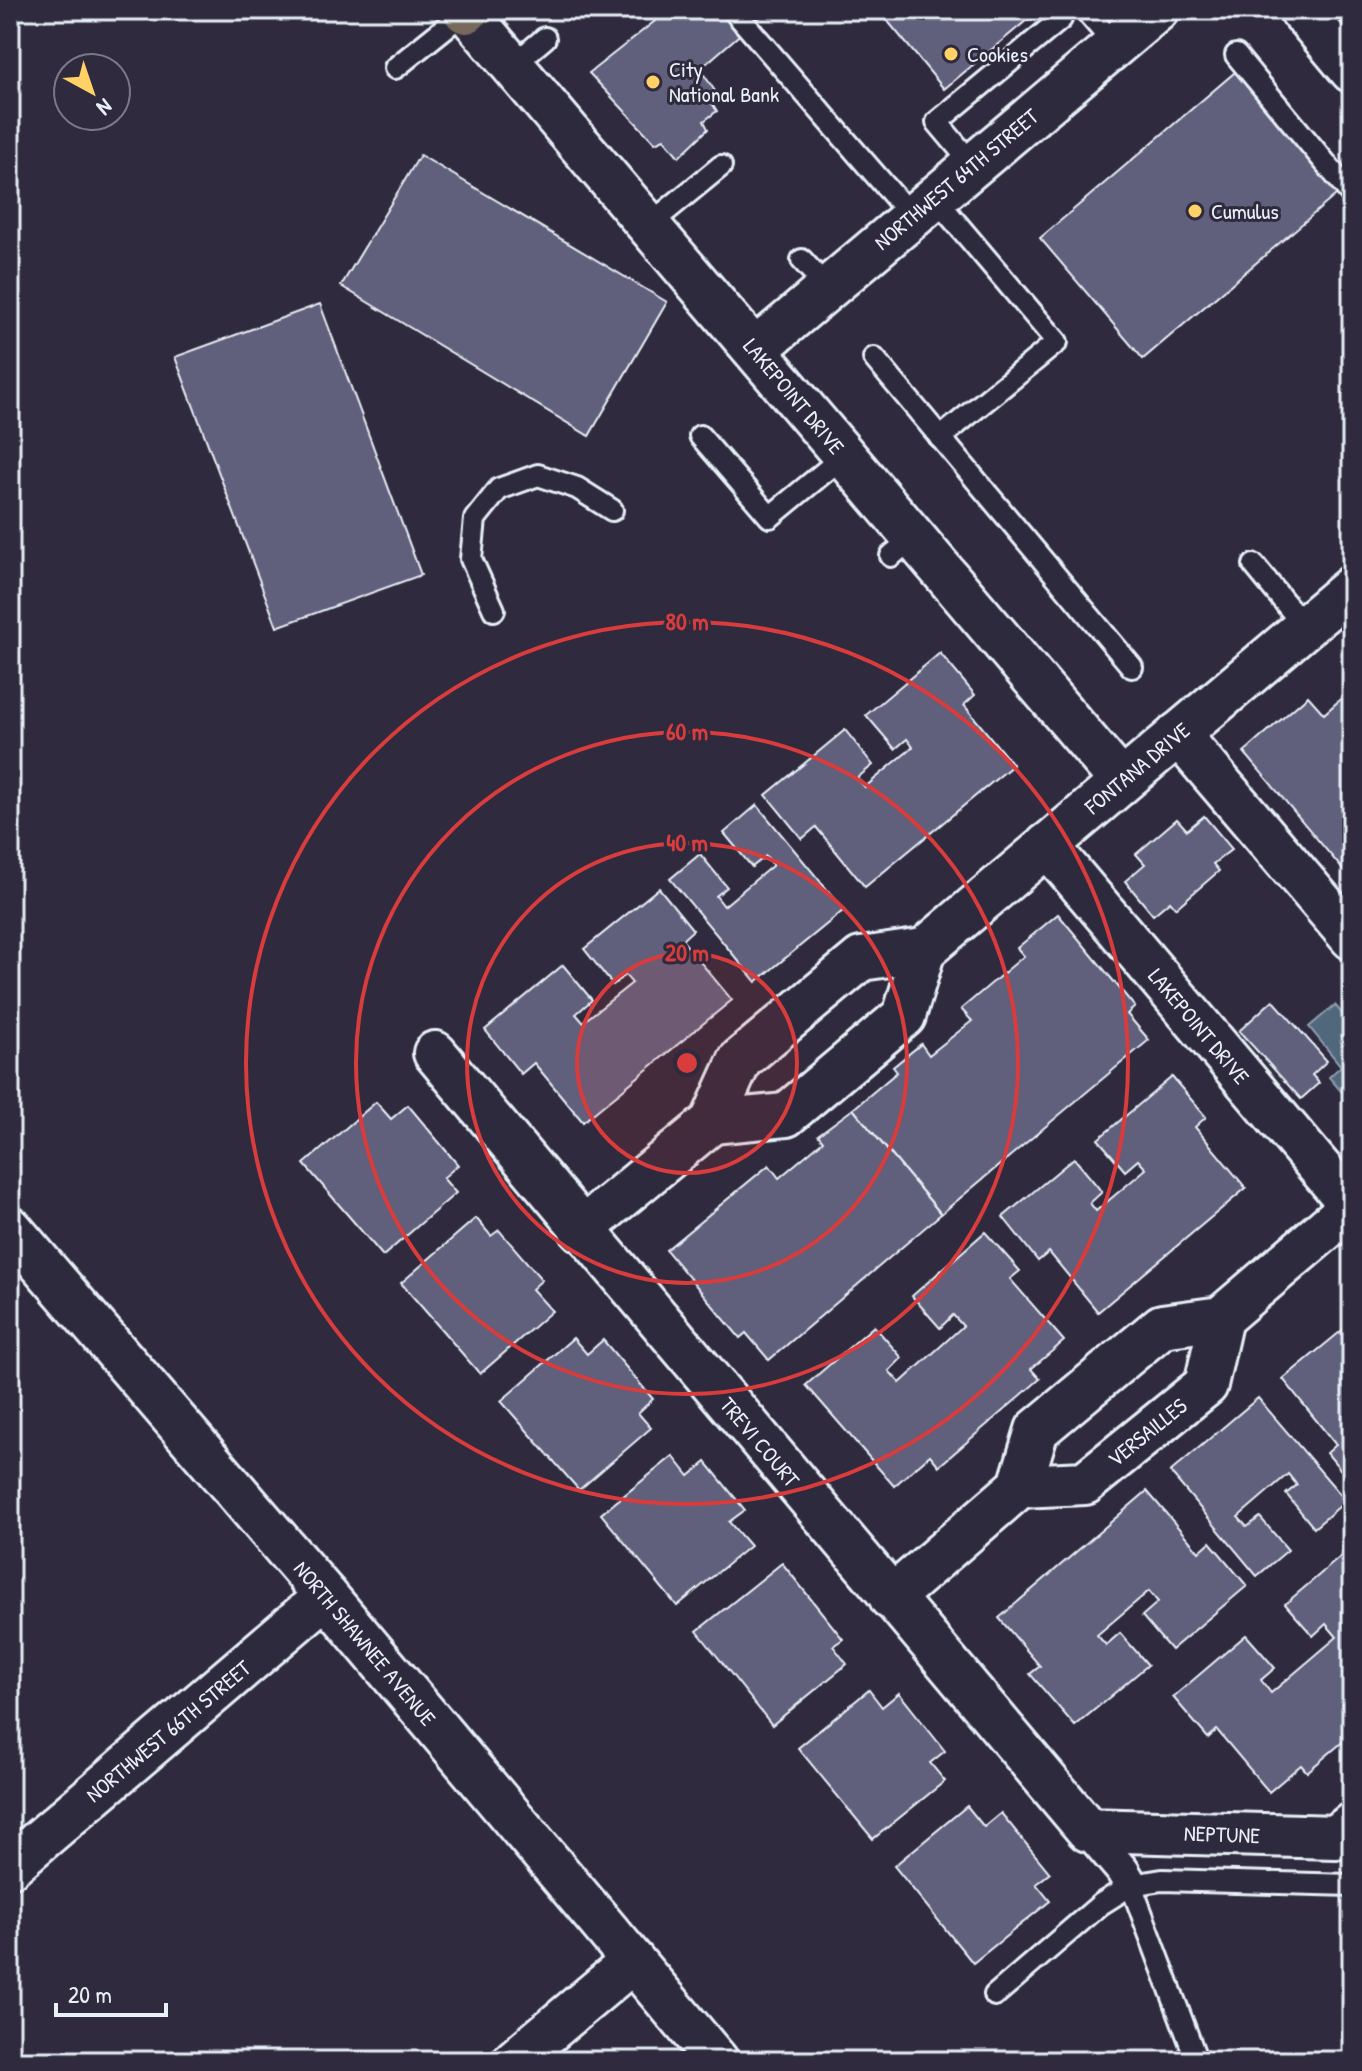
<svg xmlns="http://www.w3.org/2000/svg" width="1362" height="2071" viewBox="0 0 1362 2071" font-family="'Patrick Hand',sans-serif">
	<rect width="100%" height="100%" fill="#2f2a3d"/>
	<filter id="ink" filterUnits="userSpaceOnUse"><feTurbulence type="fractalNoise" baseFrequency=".0125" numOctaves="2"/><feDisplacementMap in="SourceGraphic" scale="16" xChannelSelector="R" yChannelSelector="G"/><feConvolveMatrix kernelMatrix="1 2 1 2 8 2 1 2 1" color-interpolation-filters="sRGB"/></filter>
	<g filter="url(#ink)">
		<polygon fill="#51677c" stroke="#8d9eae" stroke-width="2" points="1335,1005 1352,1025 1351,1103 1329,1077 1341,1066 1309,1027"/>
		<g fill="#605f7c" stroke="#e8f1f8" stroke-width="2">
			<polygon points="669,10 764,10 766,12 700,69 715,91 708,97 717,111 704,121 708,129 679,157 664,139 655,143 589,73"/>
			<polygon points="896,10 1039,10 944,89 886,19"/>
			<polygon points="1247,62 1349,184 1143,359 1040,238"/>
			<polygon points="420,155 667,302 589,436 341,286"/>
			<polygon points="320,304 421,575 277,627 175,357"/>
			<polygon points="940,653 975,695 964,705 1013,765 865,887 816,827 802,839 766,795 845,730 873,765 857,778 865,787 913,747 907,739 895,749 866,715"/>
			<polygon points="1352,689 1352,875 1349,877 1244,752 1308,696 1324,714"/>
			<polygon points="757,805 844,910 756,982 670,879 700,854 727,887 716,896 724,906 773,865 766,856 752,867 724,833"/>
			<polygon points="1204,816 1232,849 1213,864 1219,871 1176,908 1170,901 1153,915 1125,881 1145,864 1136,854 1177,819 1187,830"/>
			<polygon points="659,888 693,930 682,940 732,1000 583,1122 534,1063 521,1074 485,1030 563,965 592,1000 576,1014 583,1022 632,983 625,975 613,985 584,949"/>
			<polygon points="1058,914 1135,1007 1127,1014 1149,1040 941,1214 853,1109 897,1072 893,1067 921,1044 929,1055 972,1021 961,1009 1024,956 1017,948"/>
			<polygon points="1273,1000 1327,1061 1312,1075 1319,1083 1301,1099 1239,1031"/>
			<polygon points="1172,1077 1206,1117 1195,1127 1246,1188 1098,1312 1049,1252 1038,1261 1003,1217 1074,1158 1102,1192 1090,1203 1096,1211 1146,1169 1138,1160 1125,1171 1098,1139"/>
			<polygon points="376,1102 391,1119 408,1105 458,1165 443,1178 456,1193 383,1256 304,1164"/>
			<polygon points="853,1109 941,1214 769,1360 746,1333 740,1338 666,1250 769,1165 779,1178 823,1141 818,1135"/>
			<polygon points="476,1218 491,1236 499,1230 542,1280 532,1289 552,1311 480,1374 401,1283"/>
			<polygon points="985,1232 1020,1271 1010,1279 1064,1341 1031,1369 1040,1379 939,1466 930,1455 894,1486 806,1385 874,1326 902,1358 889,1371 900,1383 963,1326 953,1315 940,1328 912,1296"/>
			<polygon points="1352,1322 1352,1484 1327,1453 1336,1445 1283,1379"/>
			<polygon points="573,1338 587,1354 603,1340 653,1399 638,1413 651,1428 579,1490 501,1401"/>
			<polygon points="1258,1398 1346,1501 1314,1528 1286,1494 1297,1485 1288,1474 1238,1517 1247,1527 1260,1517 1288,1550 1257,1576 1170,1472"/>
			<polygon points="673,1456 689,1476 706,1462 745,1510 729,1522 750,1546 677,1606 601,1514"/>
			<polygon points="1147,1491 1199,1552 1210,1542 1247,1586 1171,1650 1142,1616 1158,1602 1149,1591 1097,1635 1106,1645 1120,1633 1148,1665 1075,1726 1030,1674 1040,1666 999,1618"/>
			<polygon points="1352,1547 1352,1734 1307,1772 1301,1765 1269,1792 1217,1730 1208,1738 1173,1697 1246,1635 1275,1668 1261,1680 1271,1693 1337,1637 1326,1624 1313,1636 1285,1604"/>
			<polygon points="782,1563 843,1639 833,1646 847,1664 772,1725 697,1631"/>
			<polygon points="869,1690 882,1707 899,1693 945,1751 930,1763 945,1781 873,1839 798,1748"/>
			<polygon points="967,1806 984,1827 1001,1813 1050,1873 1036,1884 1050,1901 973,1963 894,1866"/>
		</g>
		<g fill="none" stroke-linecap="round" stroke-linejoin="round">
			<defs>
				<g id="service">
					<polyline points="733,10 912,217"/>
					<polyline points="1085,10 1115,45"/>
					<polyline points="1236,55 1352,195"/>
					<polyline points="513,65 545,38"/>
					<polyline points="395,68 466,11"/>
					<polyline points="973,165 937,122 1061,19 1053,10"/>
					<polyline points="935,198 1057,342 940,438"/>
					<polyline points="649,225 721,166"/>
					<polyline points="802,260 827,288"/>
					<polyline points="874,358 1132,667"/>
					<polyline points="700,436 770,517 845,455"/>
					<polyline points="891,556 914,537"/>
					<polyline points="1254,565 1304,626"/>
					<polyline points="494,610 471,559 475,519 499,489 538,475 577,488 612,510"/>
					<polyline points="1131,1885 1197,2061"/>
					<polyline points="995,1995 1101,1904 1131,1885 1162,1880 1352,1885"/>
				</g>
				<polyline id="pedestrian" points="1088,1830 1122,1870 1131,1885"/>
				<g id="minor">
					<polyline points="1301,10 1352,71"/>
					<polyline points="466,11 1121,781"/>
					<polyline points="755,350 1157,10"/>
					<polyline points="1178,734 1352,938"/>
					<polyline points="1047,845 1352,1206"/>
					<polyline points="435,1053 1088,1830 1336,1837 1352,1824"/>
					<polyline points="712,1122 786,1115 904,1016 924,950"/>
					<polyline points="10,1228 326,1596 717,2061"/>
					<polyline points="581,1230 712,1122 740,1060 861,959 924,950 1352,587"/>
					<polyline points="1020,1486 1085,1483 1206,1385 1221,1318"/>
					<polyline points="891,1598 1020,1486 1037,1430 1162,1326 1221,1318 1352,1206"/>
					<polyline points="10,1866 326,1596"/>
					<polyline points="514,2061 633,1961"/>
				</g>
				<polyline id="trunk" points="465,10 466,11"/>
			</defs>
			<use href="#service" stroke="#e8f1f8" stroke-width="26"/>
			<use href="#pedestrian" stroke="#e8f1f8" stroke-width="38"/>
			<use href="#minor" stroke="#e8f1f8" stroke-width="48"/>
			<use href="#trunk" stroke="#e8f1f8" stroke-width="50"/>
			<use href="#service" stroke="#2f2a3d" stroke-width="20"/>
			<use href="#pedestrian" stroke="#2f2a3d" stroke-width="32"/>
			<use href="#minor" stroke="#2f2a3d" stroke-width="42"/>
			<use href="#trunk" stroke="#77695c" stroke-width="44"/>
		</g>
	</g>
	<circle cx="687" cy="1063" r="110" fill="#d83c3d" fill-opacity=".12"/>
	<g fill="none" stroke="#d83c3d" stroke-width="4">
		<circle cx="687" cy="1063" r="110"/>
		<circle cx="687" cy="1063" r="220"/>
		<circle cx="687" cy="1063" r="331"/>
		<circle cx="687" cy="1063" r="441"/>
	</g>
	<g fill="#ffd166" stroke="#2f2a3d" stroke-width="3">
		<circle cx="951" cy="54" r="8"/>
		<circle cx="653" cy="82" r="8"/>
		<circle cx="1195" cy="211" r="8"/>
	</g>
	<g text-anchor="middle" stroke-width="6" stroke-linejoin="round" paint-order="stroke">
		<g font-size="22" fill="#e8f1f8" stroke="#2f2a3d" text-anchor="start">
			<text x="967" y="62">Cookies</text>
			<text x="669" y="77">City<tspan x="669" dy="25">National Bank</tspan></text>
			<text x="1211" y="219">Cumulus</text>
		</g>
		<g font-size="22" fill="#e8f1f8" stroke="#2f2a3d">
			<text transform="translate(956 179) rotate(-40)" y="8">NORTHWEST 64TH STREET</text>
			<text transform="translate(794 396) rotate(50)" y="8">LAKEPOINT DRIVE</text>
			<text transform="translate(1137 768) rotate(-40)" y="8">FONTANA DRIVE</text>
			<text transform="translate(1199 1026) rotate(50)" y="8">LAKEPOINT DRIVE</text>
			<text transform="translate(1147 1432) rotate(-39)" y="8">VERSAILLES</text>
			<text transform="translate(760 1442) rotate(50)" y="8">TREVI COURT</text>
			<text transform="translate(365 1643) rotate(50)" y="8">NORTH SHAWNEE AVENUE</text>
			<text transform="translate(168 1731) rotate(-40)" y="8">NORTHWEST 66TH STREET</text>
			<text transform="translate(1222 1834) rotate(2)" y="8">NEPTUNE</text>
		</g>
	</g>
	<circle cx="687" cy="1063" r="12" fill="#d83c3d" stroke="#2f2a3d" stroke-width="4"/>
	<g font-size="24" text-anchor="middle" font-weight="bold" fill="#d83c3d" stroke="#2f2a3d" stroke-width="6" stroke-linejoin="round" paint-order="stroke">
		<text x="687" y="630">80 m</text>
		<text x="687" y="740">60 m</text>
		<text x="687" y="851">40 m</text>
		<text x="687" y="961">20 m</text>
	</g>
	<rect width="1362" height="2071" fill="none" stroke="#2f2a3d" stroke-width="40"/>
	<rect x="20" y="20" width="1322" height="2031" fill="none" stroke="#e8f1f8" stroke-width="3" filter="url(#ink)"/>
	<g transform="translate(92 92) rotate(140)"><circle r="38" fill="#2f2a3d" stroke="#797a88" stroke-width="2"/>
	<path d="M0-6L14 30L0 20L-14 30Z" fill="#ffd166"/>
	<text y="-12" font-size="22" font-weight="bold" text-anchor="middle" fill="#e8f1f8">N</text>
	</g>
	<path d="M56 2003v12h110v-12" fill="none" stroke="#e8f1f8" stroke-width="4"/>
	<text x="68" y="2003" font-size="24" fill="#e8f1f8" stroke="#2f2a3d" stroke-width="6" paint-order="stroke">20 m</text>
</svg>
